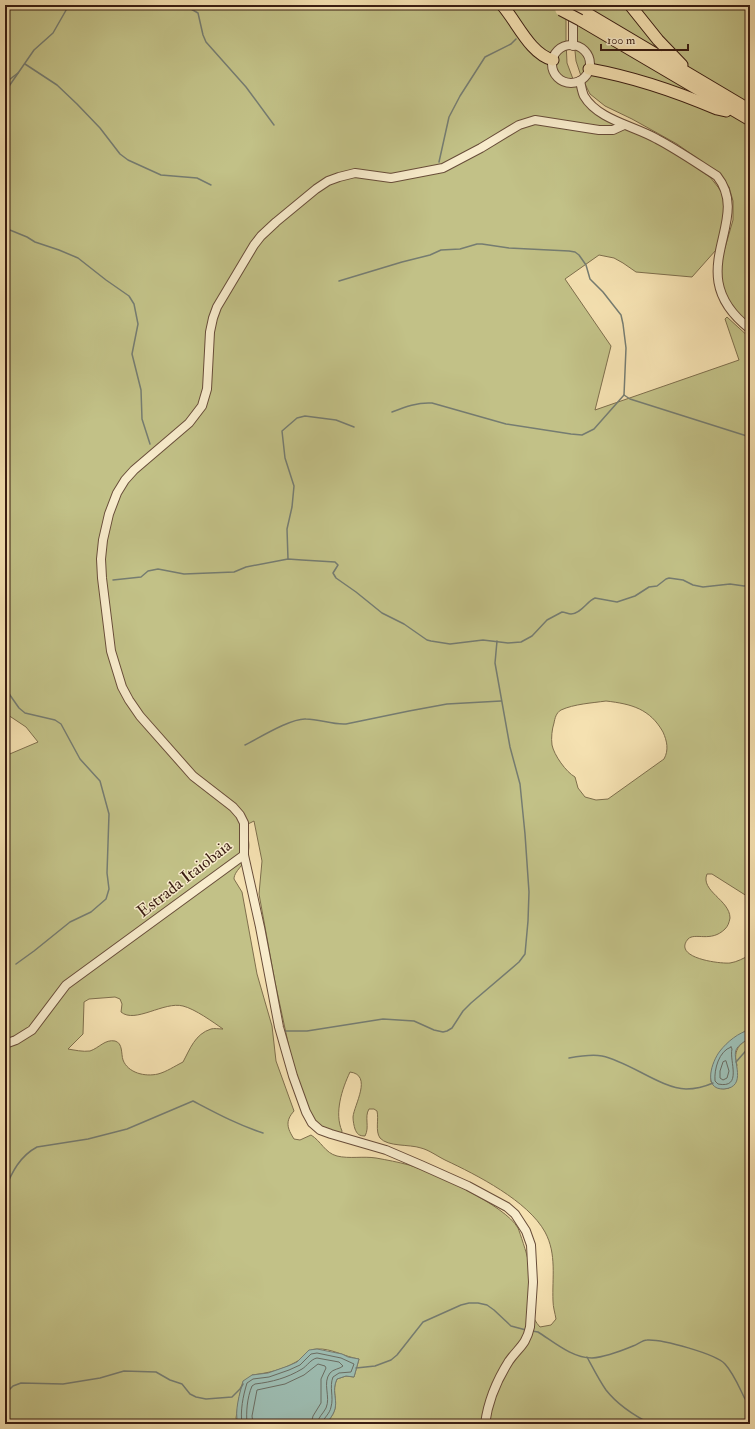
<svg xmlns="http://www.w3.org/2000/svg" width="755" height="1429" viewBox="0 0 755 1429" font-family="'IM FELL Double Pica',serif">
	<rect width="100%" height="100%" fill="#f5e1b1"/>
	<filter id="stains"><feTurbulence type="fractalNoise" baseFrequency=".005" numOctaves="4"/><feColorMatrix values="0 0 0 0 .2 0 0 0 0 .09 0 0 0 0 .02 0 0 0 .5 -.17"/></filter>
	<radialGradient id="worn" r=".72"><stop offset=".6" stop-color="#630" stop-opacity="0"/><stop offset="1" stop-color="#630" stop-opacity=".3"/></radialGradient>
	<g fill="#c2c187" stroke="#7e6e4c" fill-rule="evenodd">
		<path d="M5,5H566V41L567,63L573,79L583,99L673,151L710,177L722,192L724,202V219L716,250L692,277L636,272L623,263L614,258L599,255L565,279L611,346L595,410L739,360L725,319L727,317L750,338V898L712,874H707C700,891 730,900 730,918C729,923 728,926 725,929C711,943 695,932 688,939C672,958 720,964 730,963C737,962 744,958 750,955V1030H746C727,1047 710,1054 711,1082C717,1088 720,1090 729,1088L737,1065C733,1052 738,1044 750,1038V1424H325C345,1405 329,1396 337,1379L346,1376L354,1377L359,1359C345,1357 331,1348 317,1349C307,1349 304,1358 296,1362C282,1370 268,1373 252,1375L240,1393L236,1418L238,1424H5V756L38,742L26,727L5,713ZM606,701C632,704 650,709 663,732C667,741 669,750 664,759L608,799L596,800L585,797L578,788L575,777C566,772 554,755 552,745C551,738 552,729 554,723C555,718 556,713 561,710C574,704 592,703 606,701ZM254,821L262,861L259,894L275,982L295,1075L314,1124L341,1135L342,1131C334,1113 342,1089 350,1072C373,1075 354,1105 353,1117C353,1121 354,1126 355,1129C357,1134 359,1136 365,1136C370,1127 364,1117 369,1109H374L377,1111C379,1119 375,1131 380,1138C388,1147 409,1144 421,1148C429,1150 437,1156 445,1160C477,1175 528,1201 545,1232C557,1254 552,1278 553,1301C553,1307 555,1313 556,1319L551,1325L540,1327C523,1309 533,1282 528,1260C527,1254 520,1233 518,1228C505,1205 434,1173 409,1165C398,1162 387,1160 376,1158C363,1156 349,1159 337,1156C325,1153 321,1141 311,1135L300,1140L294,1139C287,1128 285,1121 294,1111L276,1061L272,1026L257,974L242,892L234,879C234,874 238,870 241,866C252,853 250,840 244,826ZM115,997L120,999L122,1004L121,1012C135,1024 164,1001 183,1006C195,1009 213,1022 223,1029C219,1029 214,1028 211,1029C195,1034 190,1049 183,1062C175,1066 166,1072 158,1074C145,1077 128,1073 123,1060C121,1054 123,1043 115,1041C105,1039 99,1048 90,1051C83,1052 74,1050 68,1049L83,1034L84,1002L89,999Z"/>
		<polygon points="575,5 750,5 750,327 735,313 726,296 720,274 722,258 733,220 733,201 729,187 715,171 677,144 632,119 605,106 590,94 581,76 576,61 574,41"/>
	</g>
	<g fill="#9dbcb1" stroke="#757c71">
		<path d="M750,1030V1038C745,1041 738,1045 736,1050C732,1060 748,1087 724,1089C702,1090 712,1061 720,1051C727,1042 739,1032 750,1030Z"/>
		<path d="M317,1349L342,1354L348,1357L359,1359L354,1377L346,1376L337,1379C329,1396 345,1405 325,1424H238C234,1411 240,1393 243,1381L252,1375L268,1373L288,1366L297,1362L309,1350Z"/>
	</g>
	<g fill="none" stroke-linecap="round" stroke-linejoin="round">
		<g stroke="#6b6c61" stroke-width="1">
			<path d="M731,1047L732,1049C729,1061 743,1089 718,1084L715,1081C714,1069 719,1051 731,1047Z"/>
			<polygon points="726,1061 729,1071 727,1078 723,1080 720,1078 720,1071 723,1062"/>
			<path d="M242,1424C240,1411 243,1396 247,1383L253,1379L269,1377L289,1370L300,1365L311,1354L317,1353L341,1358L354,1364L351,1372L339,1373L333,1377C329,1387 334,1397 331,1407C330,1414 323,1418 322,1424"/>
			<path d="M247,1424C246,1412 247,1398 252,1386L255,1384C272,1382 287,1378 302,1369C307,1366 311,1359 317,1358L339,1362L343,1366C340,1369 333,1369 330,1373C322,1383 331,1397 326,1408C323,1414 318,1417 317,1424"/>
			<polyline points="253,1424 252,1416 257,1390 285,1384 304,1375 318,1364 325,1366 326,1368 321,1379 321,1403 313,1416 311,1424"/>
		</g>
		<g stroke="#757c71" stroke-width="1.5">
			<polyline points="184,5 198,13 203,35 206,42 246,87 274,125"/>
			<polyline points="25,64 57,85 77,104 100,128 120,154 128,160 161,175 197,178 211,185"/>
			<polyline points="5,83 18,73"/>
			<polyline points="5,92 34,50 53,33 69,5"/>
			<polyline points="439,162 449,117 460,96 485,57 511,44 516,39"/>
			<polyline points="5,228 27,237 35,242 59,250 78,258 106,280 129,296 134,304 138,324 132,354 141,390 142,419 150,444"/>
			<path d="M339,281L402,262L430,255L441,250L460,249L477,244H482L509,248L569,251L575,252L579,255L586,265L590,279L603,292L621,315L623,324L626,348L624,395L594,429L582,435L571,434L506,424L432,403C418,402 405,407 392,412"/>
			<polyline points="624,395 630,399 750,437"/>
			<polyline points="288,559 287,529 292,507 294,486 285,458 282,431 297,418 305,416 336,420 354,427"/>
			<path d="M113,580L141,577L148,571L158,569L184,574L234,572L246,567L288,559L302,560L335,562L338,565L333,573L336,578L356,592L382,613L404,624L427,640L431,641L450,644L483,640L508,643L521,642L532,636L547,620L562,612C565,612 568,614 571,614C581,614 587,601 595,598L617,602L635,596L649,587L657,586L666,579L669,578L683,580L693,585L703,587L730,584L744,586L750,585"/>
			<polyline points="5,688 19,708 25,713 55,720 61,724 80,759 100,781 109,814 107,873 109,889 106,899 91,912 70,922 34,951 16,964"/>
			<path d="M245,745C259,738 291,718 306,719C320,719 332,725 346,724L409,711L447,704L501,701"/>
			<polyline points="284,1031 307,1031 383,1019 414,1021 434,1030 443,1032 447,1031 452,1028 463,1011 471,1003 519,962 525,954 528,921 529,892 525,834 520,784 510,747 495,663 497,641"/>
			<path d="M569,1058C580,1056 591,1054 602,1056C630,1062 660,1088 686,1089C695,1089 704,1087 713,1083"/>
			<polyline points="736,1062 750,1046"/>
			<path d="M5,1189C12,1172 20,1156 37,1147L88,1139L127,1129L193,1101C216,1113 238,1125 263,1133"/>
			<path d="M532,1331L538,1332C554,1342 572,1358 592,1358C606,1357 621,1351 633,1346C638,1344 643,1340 647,1340C662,1339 716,1354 725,1364C734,1374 739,1387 745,1399"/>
			<path d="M587,1357C593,1368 599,1380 606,1390C617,1404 635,1416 651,1424"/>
			<polyline points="356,1368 375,1366 391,1360 397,1355 423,1322 461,1305 469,1303 478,1303 487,1305 494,1310 511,1326 526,1330"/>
			<polyline points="5,1394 13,1386 21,1383 63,1384 100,1378 124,1371 156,1372 170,1380 182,1384 190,1394 196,1397 206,1399 232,1397 240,1389 243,1384"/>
		</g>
		<defs>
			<g id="minor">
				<polyline points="573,13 573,46"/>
				<circle cx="571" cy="64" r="19"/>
				<path d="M580,81C581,85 582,92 584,96C598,120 635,126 657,139C678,150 698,164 717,176C754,222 678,273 750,329"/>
				<path d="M244,855L260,927L279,1027L293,1076L306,1112L312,1123L320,1130L331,1134L386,1150L421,1165L468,1186L507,1207L515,1214L526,1231L531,1245L533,1282L530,1327C526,1345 519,1347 509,1361C497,1380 488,1401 485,1424"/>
				<polyline points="5,1044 16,1040 32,1030 66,985 244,855 244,823 240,815 233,807 193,776 140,716 129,700 122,687 111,651 102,578 101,559 103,540 109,514 117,493 125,480 134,470 189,423 202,406 207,389 210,332 213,318 217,307 254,245 261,236 276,222 316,189 328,181 339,177 355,173 391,178 443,168 481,148 519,125 535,120 599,130 613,130 624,125"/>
			</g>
			<g id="highway">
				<path d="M502,5C517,22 530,54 553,60"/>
				<polyline points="573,5 750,110"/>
				<polyline points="630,5 658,40 682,65"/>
				<polyline points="580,20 750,120"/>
				<path d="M589,69C633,77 675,91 717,109L726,111"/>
			</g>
		</defs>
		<use href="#minor" stroke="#684d39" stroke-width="10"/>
		<use href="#highway" stroke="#391c11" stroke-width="13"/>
		<use href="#minor" stroke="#f8eccc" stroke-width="8"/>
		<use href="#highway" stroke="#f5e1b1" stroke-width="11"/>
		<defs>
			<polyline id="highway-bridge" points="561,10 580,20"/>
		</defs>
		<use href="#highway-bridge" stroke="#391c11" stroke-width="13" stroke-linecap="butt"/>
		<use href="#highway-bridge" stroke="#f5e1b1" stroke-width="11"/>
	</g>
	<g text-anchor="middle" stroke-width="3" stroke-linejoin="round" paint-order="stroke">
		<g font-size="17" fill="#391c11" stroke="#f8eccc">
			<text transform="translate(184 878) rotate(-38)" y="6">Estrada Itaiobaia</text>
		</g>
	</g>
	<rect width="755" height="1429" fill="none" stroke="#f5e1b1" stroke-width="20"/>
	<rect x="6" y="6" width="743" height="1417" fill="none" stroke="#391c11" stroke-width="2"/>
	<rect x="10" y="10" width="735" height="1409" fill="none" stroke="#391c11"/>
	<path d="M601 44v6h87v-6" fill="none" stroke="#391c11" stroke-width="2"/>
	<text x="607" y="44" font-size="12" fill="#391c11" stroke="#f8eccc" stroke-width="3" paint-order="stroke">100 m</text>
	<rect width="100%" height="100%" filter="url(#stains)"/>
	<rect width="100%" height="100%" fill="url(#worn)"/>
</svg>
